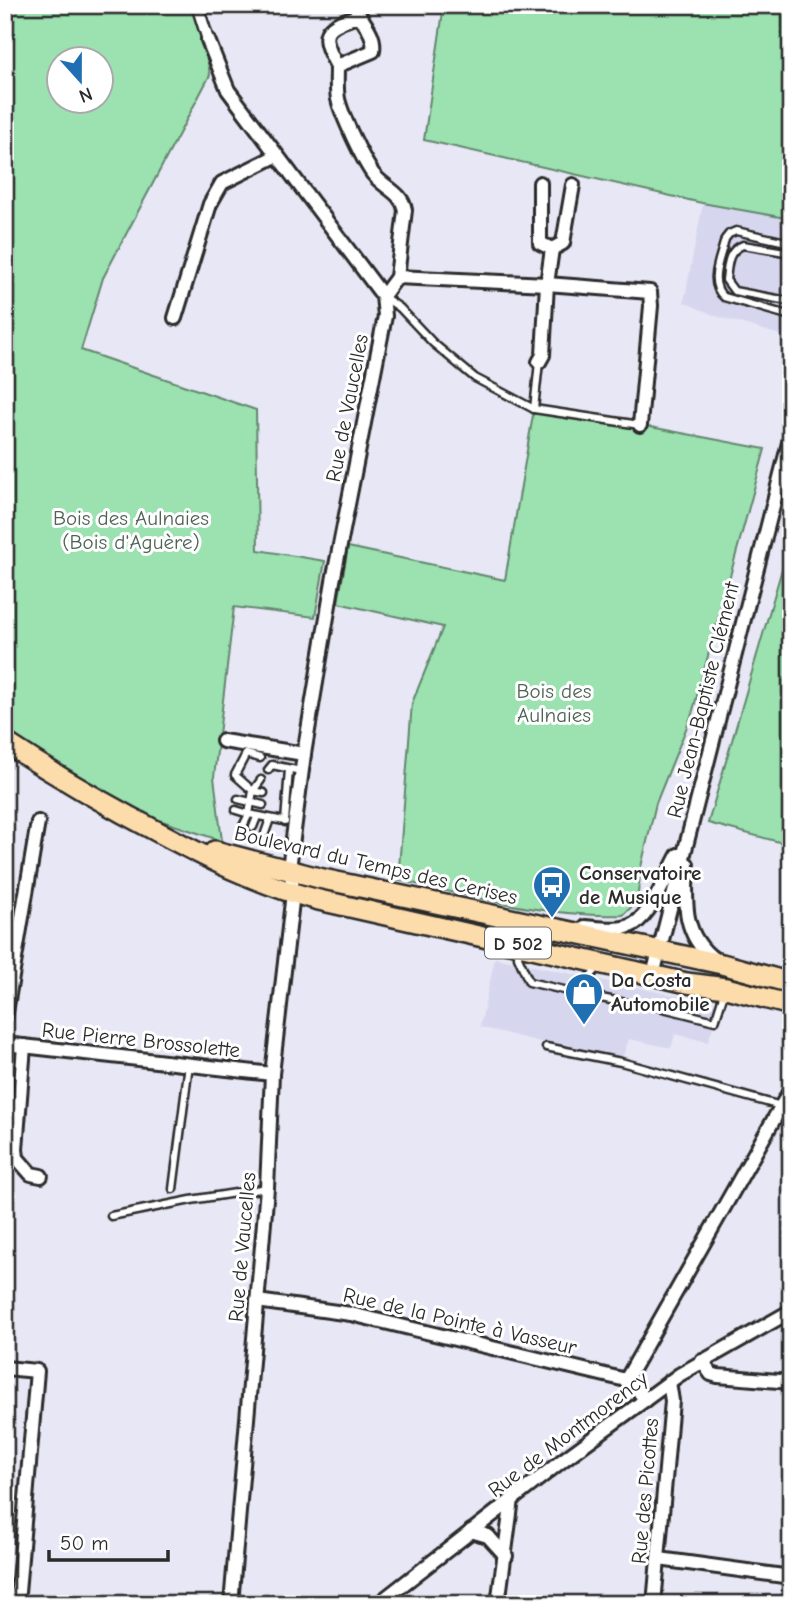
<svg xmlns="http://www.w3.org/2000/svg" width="796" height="1609" viewBox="0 0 796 1609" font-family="'Comic Neue',sans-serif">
	<rect width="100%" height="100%" fill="#e7e7f6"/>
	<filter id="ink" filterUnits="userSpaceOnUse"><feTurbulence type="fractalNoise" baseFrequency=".0143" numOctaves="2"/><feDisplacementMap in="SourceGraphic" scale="14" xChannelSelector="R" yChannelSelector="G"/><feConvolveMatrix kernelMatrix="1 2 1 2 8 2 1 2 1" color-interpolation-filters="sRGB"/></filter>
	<g filter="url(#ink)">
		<g fill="#d6d6ef">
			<polygon points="703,203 791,219 791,338 716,316 684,302"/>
			<polygon points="495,958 720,1005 708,1042 675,1034 671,1048 629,1039 621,1062 480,1027"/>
		</g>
		<g fill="#9be2b0" stroke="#63866e" stroke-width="2" fill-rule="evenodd">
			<path d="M5,5H182L200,15L210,75L103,278L81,350L256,410L258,550L325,561L315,617L234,607L214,777L222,841L129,810L5,732ZM60,60H102V102H60Z"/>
			<polygon points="444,5 791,5 791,219 702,203 424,140"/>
			<path d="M534,409L640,425L765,449L692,714L656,803L641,867L637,902L623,915C547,918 472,896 398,880L412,703L443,627L338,603L348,547L505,580Z"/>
			<polygon points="791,538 791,812 783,843 708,823"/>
			<polygon points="5,1087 22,1088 16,1149 5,1146"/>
		</g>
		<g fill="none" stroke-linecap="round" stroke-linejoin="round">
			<defs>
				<g id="service">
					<path d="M791,243L736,231L729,234L725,239C721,257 707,283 724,297L791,316"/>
					<path d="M791,253L743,245C727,251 728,265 726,280L734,291L788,301L791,306"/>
					<polyline points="384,297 400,308 433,343 475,378 534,409 640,425"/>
					<polyline points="534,409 539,362"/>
					<polyline points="260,758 246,754 235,775 253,791 264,793"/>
					<polyline points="268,770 272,765 301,771"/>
					<polyline points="261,780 253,791 249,814 284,821"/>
					<polyline points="238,799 263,805"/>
					<polyline points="236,810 249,814 243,826"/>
					<polyline points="285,822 289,769"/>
					<polyline points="253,827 257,817"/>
					<polyline points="265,833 270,819"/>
					<polyline points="519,949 518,957 529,982 577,993 598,967"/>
					<polyline points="577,993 630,1004"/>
					<polyline points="655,1006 715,1021 725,990"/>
					<polyline points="546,1047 621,1062 781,1106"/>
					<polyline points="173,1189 189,1064"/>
					<polyline points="111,1216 191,1200 267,1188"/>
				</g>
				<polyline id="pedestrian" points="197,5 208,40"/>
				<g id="minor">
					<path d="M355,5C360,22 376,31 373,51L337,66C319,34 322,27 358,16"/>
					<polyline points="208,40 228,90 383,296 385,316 333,581 304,754 290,861 293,893 272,1074 267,1188 231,1604"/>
					<path d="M337,66C337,77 336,88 338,99C342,116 363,160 373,174C384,188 402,192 405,210L397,277L383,296"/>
					<polyline points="552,249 563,243 573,185"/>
					<polyline points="397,277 547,284 650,292 651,306 640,425"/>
					<polyline points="175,318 210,204 222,183 276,156"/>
					<polyline points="539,362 543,355 547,284 552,249 540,243 540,183"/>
					<polyline points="223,741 304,754"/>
					<path d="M687,864C685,901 682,935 714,959"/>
					<path d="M585,927C599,928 621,932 634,924C652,913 668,873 678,855"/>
					<polyline points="653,975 791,435"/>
					<polyline points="5,1018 38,822"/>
					<polyline points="5,1044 272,1074"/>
					<polyline points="24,1046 16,1149 17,1158 31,1174 41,1176"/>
					<polyline points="257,1301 351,1314 626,1380 636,1387 645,1400"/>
					<polyline points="702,1361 711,1374 718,1376 791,1382"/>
					<polyline points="5,1368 37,1371 17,1604"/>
					<polyline points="626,1380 791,1089"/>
					<polyline points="471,1531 488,1536 506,1556"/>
					<polyline points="659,1559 791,1577"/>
					<polyline points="378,1604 563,1460 679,1375 791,1311"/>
					<polyline points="498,1604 512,1499"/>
					<polyline points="654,1604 672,1401 669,1382"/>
				</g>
				<g id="primary">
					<path d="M5,742C56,776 108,806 162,834C213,861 262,886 319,900L687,983L726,988L791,1005"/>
					<polyline points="215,851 323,879 722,964 791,983"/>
				</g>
			</defs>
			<use href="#service" stroke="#2b2b2b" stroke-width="11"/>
			<use href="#pedestrian" stroke="#2b2b2b" stroke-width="15"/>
			<use href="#minor" stroke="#2b2b2b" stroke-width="18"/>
			<use href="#primary" stroke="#2b2b2b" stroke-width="24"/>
			<use href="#service" stroke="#fff" stroke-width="6"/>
			<use href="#pedestrian" stroke="#fff" stroke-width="10"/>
			<use href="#minor" stroke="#fff" stroke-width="12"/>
			<use href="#primary" stroke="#fddcac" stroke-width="19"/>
		</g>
	</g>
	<defs>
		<symbol id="bus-pin" viewBox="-11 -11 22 30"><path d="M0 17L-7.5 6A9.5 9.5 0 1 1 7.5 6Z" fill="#1f6fb2" stroke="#fff"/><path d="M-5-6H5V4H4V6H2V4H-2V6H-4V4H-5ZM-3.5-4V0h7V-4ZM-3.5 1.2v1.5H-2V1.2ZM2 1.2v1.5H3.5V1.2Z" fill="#fff"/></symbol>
		<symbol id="shop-pin" viewBox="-11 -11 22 30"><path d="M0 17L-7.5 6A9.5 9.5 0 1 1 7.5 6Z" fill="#1f6fb2" stroke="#fff"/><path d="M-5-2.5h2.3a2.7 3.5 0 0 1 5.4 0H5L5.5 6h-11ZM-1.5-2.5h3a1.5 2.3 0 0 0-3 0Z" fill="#fff"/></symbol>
	</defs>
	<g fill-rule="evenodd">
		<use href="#bus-pin" x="530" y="863" width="44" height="60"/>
		<use href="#shop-pin" x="562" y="970" width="44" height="60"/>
	</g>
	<g text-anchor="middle" stroke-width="6" stroke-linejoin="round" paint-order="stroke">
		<rect fill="#fff" stroke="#6b6b6b" stroke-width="2" x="485" y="927.5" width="66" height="31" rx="5"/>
		<g font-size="19" font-weight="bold" fill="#2b2b2b">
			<text x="518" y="950">D 502</text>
		</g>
		<g font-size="21" fill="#2b2b2b" stroke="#fff">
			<text transform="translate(347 408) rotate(-79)" y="7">Rue de Vaucelles</text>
			<text transform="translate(703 700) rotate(-76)" y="7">Rue Jean-Baptiste Clément</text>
			<text transform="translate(376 865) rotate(13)" y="7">Boulevard du Temps des Cerises</text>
			<text transform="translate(141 1040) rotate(6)" y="7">Rue Pierre Brossolette</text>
			<text transform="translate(242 1247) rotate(-85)" y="7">Rue de Vaucelles</text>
			<text transform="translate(460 1321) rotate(13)" y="7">Rue de la Pointe à Vasseur</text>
			<text transform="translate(568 1434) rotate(-37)" y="7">Rue de Montmorency</text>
			<text transform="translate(645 1491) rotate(-85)" y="7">Rue des Picottes</text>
		</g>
		<g font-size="21" fill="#4d6253" stroke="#fff">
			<text x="131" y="525">Bois des Aulnaies<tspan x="131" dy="24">(Bois d'Aguère)</tspan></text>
			<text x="554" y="698">Bois des<tspan x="554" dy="24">Aulnaies</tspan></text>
		</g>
		<g font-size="21" font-weight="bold" fill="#2b2b2b" stroke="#fff" text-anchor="start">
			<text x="579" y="880">Conservatoire<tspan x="579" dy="24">de Musique</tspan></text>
			<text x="611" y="987">Da Costa<tspan x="611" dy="24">Automobile</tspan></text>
		</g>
	</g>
	<rect width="796" height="1609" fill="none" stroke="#fff" stroke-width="28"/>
	<rect x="14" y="14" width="768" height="1581" fill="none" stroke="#2b2b2b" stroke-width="2.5" filter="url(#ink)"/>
	<g transform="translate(80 80) rotate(159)"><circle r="33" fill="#ffffff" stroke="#aaaaaa" stroke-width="2"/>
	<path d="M0-5L12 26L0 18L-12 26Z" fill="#1f6fb2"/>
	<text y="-10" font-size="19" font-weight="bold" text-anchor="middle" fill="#2b2b2b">N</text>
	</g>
	<path d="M49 1550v10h119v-10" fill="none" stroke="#2b2b2b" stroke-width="3.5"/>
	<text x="60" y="1550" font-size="21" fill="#2b2b2b" stroke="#ffffff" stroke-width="5" paint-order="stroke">50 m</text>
</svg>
